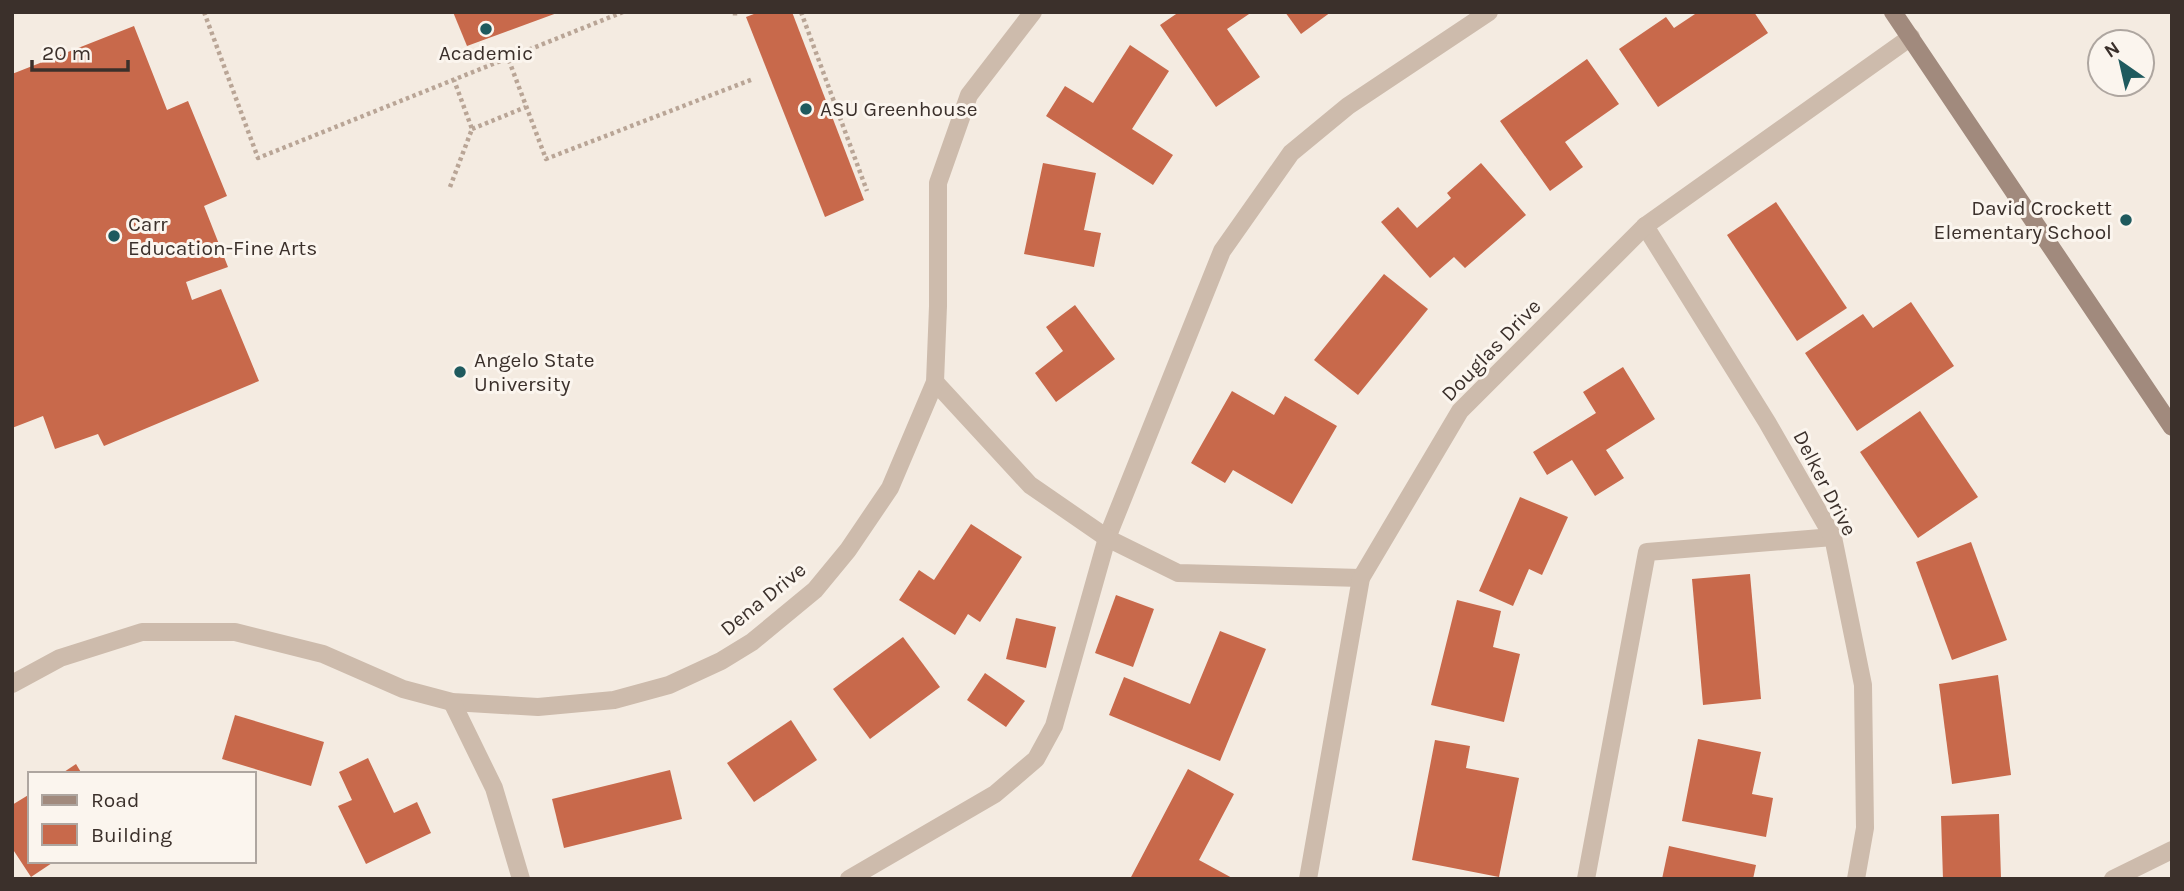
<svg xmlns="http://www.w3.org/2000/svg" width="2184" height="891" viewBox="0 0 2184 891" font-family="Karla,sans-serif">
	<rect width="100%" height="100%" fill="#f4ebe1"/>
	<g fill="#c8694b">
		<polygon points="453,12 557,12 557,13 467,46"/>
		<polygon points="759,12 792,12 864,200 825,217 746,17"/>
		<polygon points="1179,12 1252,12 1227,29 1260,77 1216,107 1160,25"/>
		<polygon points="1285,12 1331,12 1301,34"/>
		<polygon points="1698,12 1754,12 1768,33 1658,107 1619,49 1666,17 1674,28"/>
		<polygon points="134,26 167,110 188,101 227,196 204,206 228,267 186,282 192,300 221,289 259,381 104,446 98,434 55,449 43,416 12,428 12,74"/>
		<polygon points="1130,45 1169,71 1132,129 1173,155 1153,185 1046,116 1065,86 1093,103"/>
		<polygon points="1587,59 1619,104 1565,142 1583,167 1550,191 1500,121"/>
		<polygon points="1043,163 1096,173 1084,230 1101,233 1094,267 1024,254"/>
		<polygon points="1481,163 1526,215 1465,268 1454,257 1430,278 1381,222 1398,207 1417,228 1451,198 1447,193"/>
		<polygon points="1776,202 1847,308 1797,341 1727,235"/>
		<polygon points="1384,274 1428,309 1358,395 1314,360"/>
		<polygon points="1911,302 1954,366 1857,431 1805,353 1863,314 1873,328"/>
		<polygon points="1075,305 1115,359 1056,402 1035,373 1063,351 1046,327"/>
		<polygon points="1623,367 1655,419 1606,450 1624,478 1595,496 1572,460 1547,475 1533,452 1596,413 1583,392"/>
		<polygon points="1232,391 1274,415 1285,396 1337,426 1292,504 1233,470 1225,483 1191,463"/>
		<polygon points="1920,411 1978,497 1918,538 1860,452"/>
		<polygon points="1520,497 1568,517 1542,575 1529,569 1513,606 1479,591"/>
		<polygon points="971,524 1022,557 980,622 968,614 955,635 899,600 919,570 934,580"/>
		<polygon points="1971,542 2007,640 1952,660 1916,562"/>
		<polygon points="1750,574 1761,699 1703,705 1692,579"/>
		<polygon points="1116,595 1154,609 1133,667 1095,653"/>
		<polygon points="1457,600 1501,611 1493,647 1520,654 1504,722 1431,705"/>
		<polygon points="1016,618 1056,627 1046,668 1006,659"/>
		<polygon points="1220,631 1266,649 1220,761 1109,715 1124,677 1190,704"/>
		<polygon points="903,637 940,687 870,739 833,689"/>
		<polygon points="985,673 1025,701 1006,727 967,700"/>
		<polygon points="1998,675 2011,775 1952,784 1939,684"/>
		<polygon points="235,715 324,742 311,786 222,759"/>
		<polygon points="791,720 817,760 754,802 727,763"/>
		<polygon points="1698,739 1761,752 1752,794 1773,798 1766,837 1682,821"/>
		<polygon points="1435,740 1470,746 1466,768 1519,778 1499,877 1412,860"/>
		<polygon points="368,758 394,813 417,802 431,833 366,864 338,806 352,800 339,772"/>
		<polygon points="76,764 82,774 61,774"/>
		<polygon points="1188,769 1234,794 1199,860 1234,879 1130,879"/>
		<polygon points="670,770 682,819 564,848 552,799"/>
		<polygon points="30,794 30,861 55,861 31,877 12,848 12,805"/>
		<polygon points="1999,814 2001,879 1943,879 1941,816"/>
		<polygon points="1669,846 1756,865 1753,879 1662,879"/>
	</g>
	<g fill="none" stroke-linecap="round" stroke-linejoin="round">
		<g stroke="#b9a596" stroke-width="4.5" stroke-dasharray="3.5 3.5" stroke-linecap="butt">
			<polyline points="204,12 258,158 508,58"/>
			<polyline points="623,12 508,58 546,159 753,79"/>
			<polyline points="735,12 735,18"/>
			<polyline points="801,12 867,191"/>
			<polyline points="472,129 526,107"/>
			<polyline points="450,187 472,129 454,80"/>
		</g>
		<g stroke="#cdbbac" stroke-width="18">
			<polyline points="849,879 995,794 1036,759 1054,726 1107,538 1222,251 1291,153 1348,106 1489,12"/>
			<polyline points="1586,879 1647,552 1833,537"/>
			<polyline points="2113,879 2172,850"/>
		</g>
		<g stroke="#cdbbac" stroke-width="18">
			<polyline points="1645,226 1767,422 1833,537 1863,685 1865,828 1856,879"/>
			<polyline points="935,382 1030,485 1107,538 1178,573 1361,578"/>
			<polyline points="12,684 60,658 142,632 235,632 323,654 403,689 452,702 538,707 614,700 669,685 721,661 752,642 815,590 848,550 890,488 935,382 938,306 938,183 969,95 1033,12"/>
			<polyline points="452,702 494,788 521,879"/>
			<polyline points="1308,879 1361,578 1460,411 1645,226 1911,37"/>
		</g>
		<polyline stroke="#a18a7d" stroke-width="18" points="1893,12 2172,427"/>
	</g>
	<g fill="#1f5a5e" stroke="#fbf5ee" stroke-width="2.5">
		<circle cx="486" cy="29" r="7"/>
		<circle cx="806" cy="109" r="7"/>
		<circle cx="2126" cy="220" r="7"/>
		<circle cx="114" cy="236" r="7"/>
		<circle cx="460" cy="372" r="7"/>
	</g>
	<g text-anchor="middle" stroke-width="6" stroke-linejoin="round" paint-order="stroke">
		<g font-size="21" fill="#3b302b" stroke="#fbf5ee" text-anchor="start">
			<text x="486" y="60" text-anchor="middle">Academic</text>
			<text x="820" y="116">ASU Greenhouse</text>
			<text x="2112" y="215" text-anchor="end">David Crockett<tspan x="2112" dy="24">Elementary School</tspan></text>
			<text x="128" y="231">Carr<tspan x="128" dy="24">Education-Fine Arts</tspan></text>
			<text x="474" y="367">Angelo State<tspan x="474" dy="24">University</tspan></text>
		</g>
		<g font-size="21" fill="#3b302b" stroke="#fbf5ee">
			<text transform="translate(1491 350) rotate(-46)" y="7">Douglas Drive</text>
			<text transform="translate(1825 483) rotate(63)" y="7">Delker Drive</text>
			<text transform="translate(763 599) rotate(-39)" y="7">Dena Drive</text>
		</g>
	</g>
	<rect width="2184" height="891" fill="none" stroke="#3b302b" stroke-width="28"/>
	<rect x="28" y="772" width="228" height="91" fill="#fbf5ee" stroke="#aea6a0" stroke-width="2"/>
	<rect x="42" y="795" width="35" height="10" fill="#a18a7d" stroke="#aea6a0" stroke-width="2"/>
	<text x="91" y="807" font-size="21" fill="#3b302b">Road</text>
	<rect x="42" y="824" width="35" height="21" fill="#c8694b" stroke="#aea6a0" stroke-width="2"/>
	<text x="91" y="842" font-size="21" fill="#3b302b">Building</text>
	<g transform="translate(2121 63) rotate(326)"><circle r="33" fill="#fbf5ee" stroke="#aea6a0" stroke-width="2"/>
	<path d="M0-5L12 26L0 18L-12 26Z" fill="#1f5a5e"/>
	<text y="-10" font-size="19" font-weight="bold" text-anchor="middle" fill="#3b302b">N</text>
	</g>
	<path d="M32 60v10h96v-10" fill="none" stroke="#3b302b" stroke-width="3.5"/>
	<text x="42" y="60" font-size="21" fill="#3b302b" stroke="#fbf5ee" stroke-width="5" paint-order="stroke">20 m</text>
</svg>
